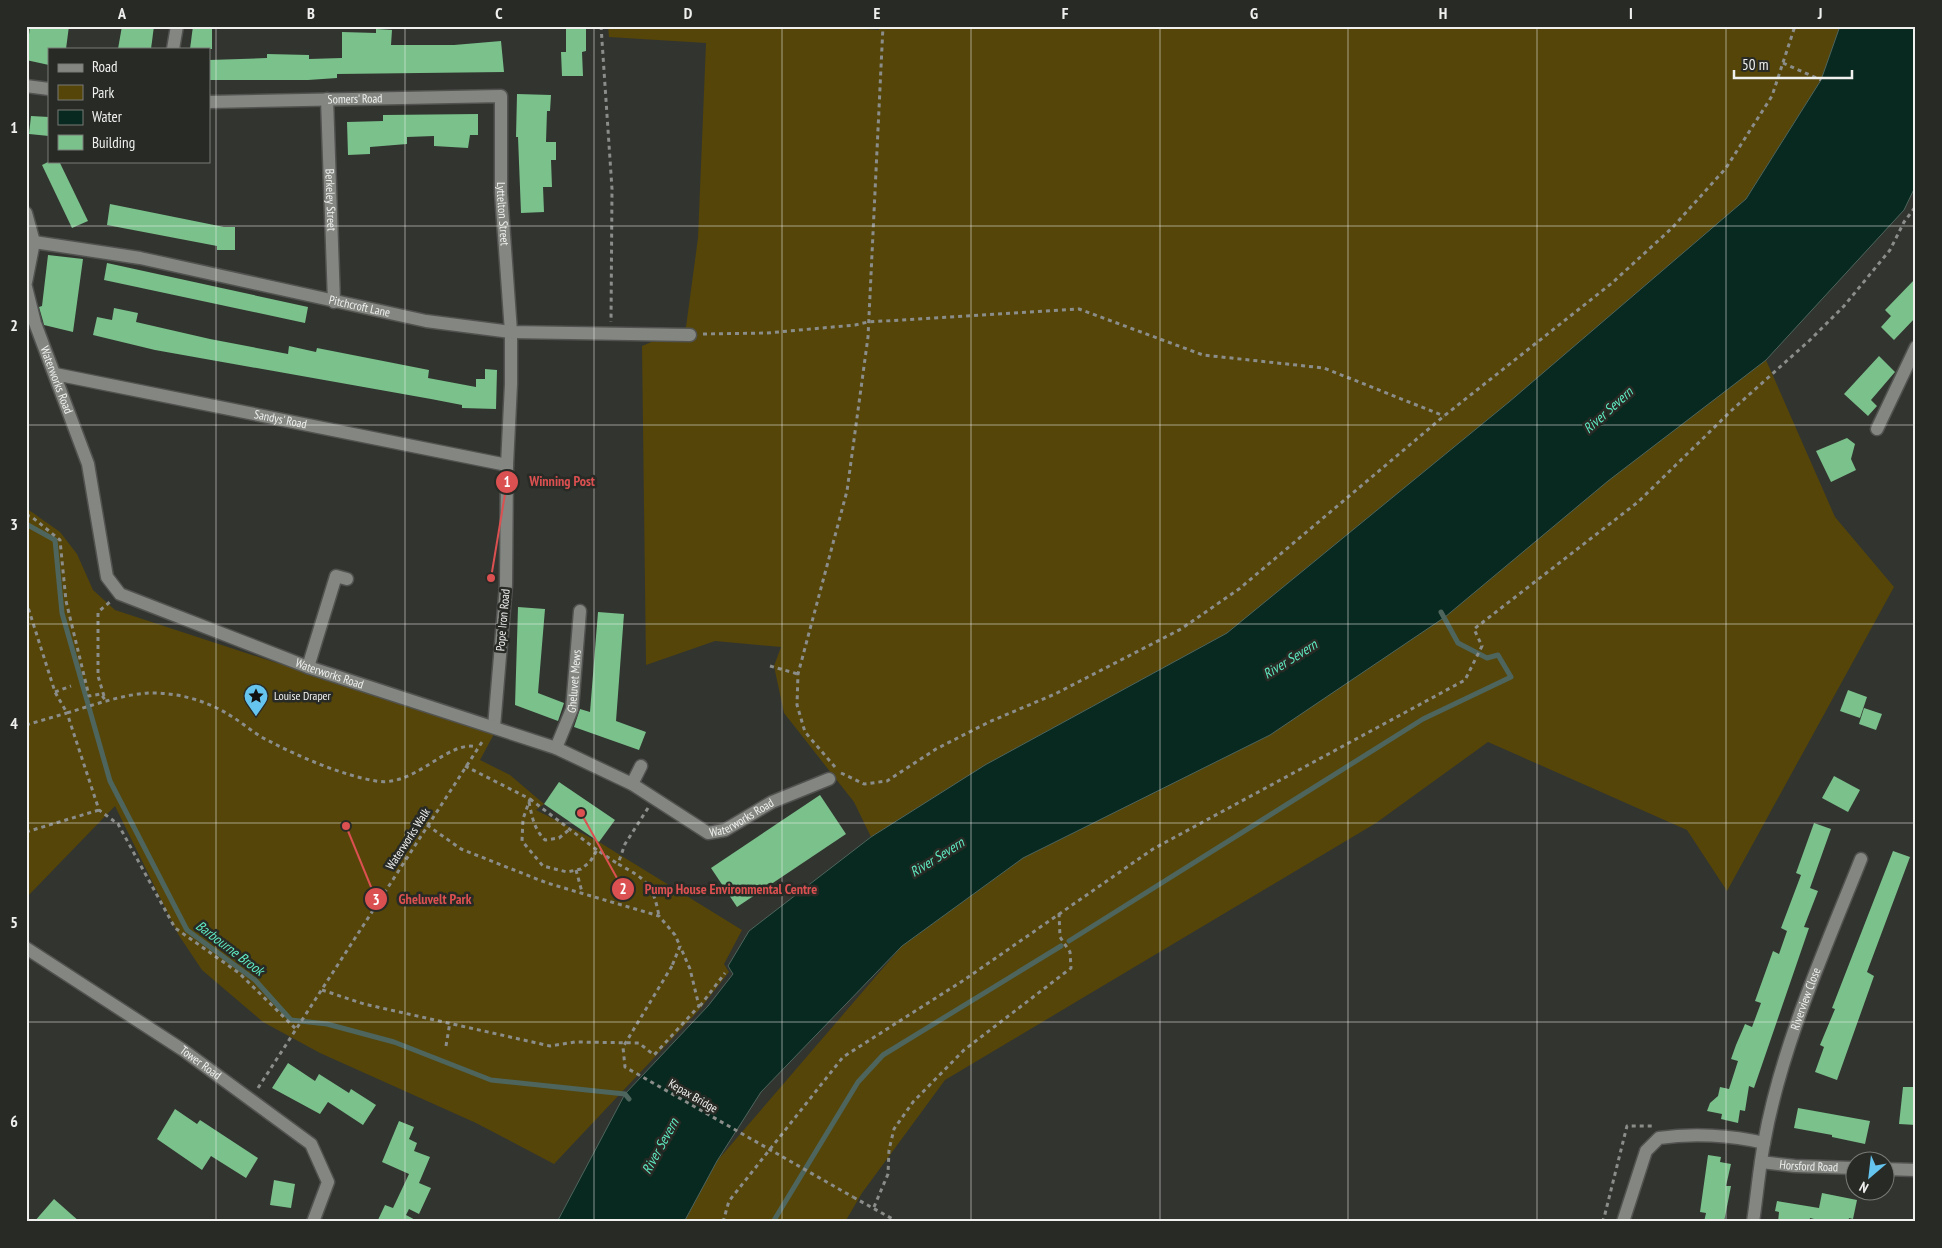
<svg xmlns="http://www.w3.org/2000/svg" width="1942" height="1248" viewBox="0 0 1942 1248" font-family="'PT Sans Narrow',sans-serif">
	<rect width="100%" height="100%" fill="#323430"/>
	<g fill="#554509">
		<polygon points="608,26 818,26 879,30 879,26 1840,26 1821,80 1746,199 1509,402 1227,633 985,765 871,837 854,802 784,713 774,666 781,647 715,641 646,665 642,346 686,327 698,238 706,43 609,37"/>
		<polygon points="1766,360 1835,517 1894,587 1727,891 1687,830 1488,742 1376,823 945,1080 862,1193 845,1222 684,1222 717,1161 902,946 1023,858 1270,735"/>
		<polygon points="26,508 60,532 77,554 93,590 115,610 494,734 480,760 510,775 544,804 536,810 599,842 742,930 724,964 729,972 700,1009 554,1164 476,1123 320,1053 263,1022 202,970 178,934 115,806 26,898"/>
	</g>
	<polygon fill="#08291f" stroke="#4e655d" points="1840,26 1916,26 1916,185 1904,210 1766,360 1608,481 1445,617 1270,735 1023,858 902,946 761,1092 717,1161 684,1222 557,1222 625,1094 708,1006 733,974 728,966 749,931 871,837 985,765 1227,633 1509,402 1746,199 1821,80"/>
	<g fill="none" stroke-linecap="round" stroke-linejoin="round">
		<g stroke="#4e655d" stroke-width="5">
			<polyline points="26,524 55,540 62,613 110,781 187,930 255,980 291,1020 327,1024 394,1042 491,1080 625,1094 629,1099"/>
			<polyline points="1069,941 1423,719 1511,677 1498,655 1487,658 1458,643 1441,612"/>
			<polyline points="773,1222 858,1082 883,1055 1061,946"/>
		</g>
	</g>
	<g fill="#7ac18b">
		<polygon points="30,26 69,26 66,49 49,49 49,65 26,60"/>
		<polygon points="122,26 154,26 151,49 118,49"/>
		<polygon points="193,26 212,26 212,49 190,49"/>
		<polygon points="566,26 586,26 586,51 582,52 583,76 562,76 561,52 566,52"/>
		<polygon points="376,29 392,30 391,45 454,45 501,41 504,72 337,74 337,78 308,80 209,80 209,60 267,58 267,54 309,55 309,59 342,58 342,32 376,33"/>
		<polygon points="517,94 551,95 550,111 547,111 546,142 556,142 556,160 551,160 552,187 543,187 544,212 521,213 518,137 516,137"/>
		<polygon points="478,114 478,135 470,135 468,148 434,146 434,136 407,137 407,144 370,147 370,154 348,155 347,122 383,121 383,115"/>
		<polygon points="31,116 49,117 49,136 29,134"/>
		<polygon points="50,161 59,161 88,221 72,228 42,165"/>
		<polygon points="110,204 224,227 235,227 235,250 217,250 217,246 107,225"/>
		<polygon points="48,255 83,259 73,332 44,325 43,321 39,307 42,306"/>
		<polygon points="107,263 308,307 305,323 104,280"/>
		<polygon points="1916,278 1916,317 1894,340 1881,327 1891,316 1885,310"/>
		<polygon points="114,308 138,313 136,322 210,339 288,354 289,346 316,352 317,348 429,370 428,378 476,387 476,379 485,379 485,369 497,370 496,409 462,408 462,405 431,399 155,350 93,335 97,317 112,320"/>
		<polygon points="1879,356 1895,372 1871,400 1877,406 1868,416 1844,394"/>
		<polygon points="1847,438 1855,444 1851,459 1856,470 1831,482 1816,451"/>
		<polygon points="518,607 545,609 538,693 564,703 558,721 515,705"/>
		<polygon points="598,612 624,614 616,721 646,732 639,750 574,727 580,709 590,712"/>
		<polygon points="1848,690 1867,697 1860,718 1840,711"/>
		<polygon points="1864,708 1882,714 1876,730 1859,724"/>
		<polygon points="1834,776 1860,790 1848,812 1822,798"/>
		<polygon points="559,782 615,820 599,842 544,804"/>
		<polygon points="820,795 846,834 737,907 711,868"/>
		<polygon points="1814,823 1831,829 1810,888 1818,891 1804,927 1809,928 1754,1088 1749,1086 1745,1111 1740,1110 1738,1123 1721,1119 1722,1114 1707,1111 1710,1103 1718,1096 1720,1087 1729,1089 1738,1061 1731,1059 1736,1045 1745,1024 1752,1027 1761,1003 1755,1001 1773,951 1779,954 1787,931 1781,928 1801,875 1796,873"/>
		<polygon points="1893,851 1910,857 1867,972 1874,976 1837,1080 1815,1072 1824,1047 1820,1045 1835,1009 1832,1008"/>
		<polygon points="288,1063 315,1081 319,1074 349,1093 351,1089 376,1105 363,1125 328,1102 320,1114 272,1088"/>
		<polygon points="1903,1087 1916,1087 1916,1125 1899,1124"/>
		<polygon points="1798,1108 1870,1121 1865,1144 1832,1137 1832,1135 1794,1128"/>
		<polygon points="175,1109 197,1124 200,1120 258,1158 246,1178 211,1156 202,1170 157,1139"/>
		<polygon points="399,1121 414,1127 409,1139 417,1143 414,1151 430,1157 419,1183 431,1188 419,1214 409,1209 406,1215 419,1222 377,1222 385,1205 393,1208 409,1174 382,1162"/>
		<polygon points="1708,1155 1721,1157 1720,1162 1731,1164 1726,1186 1731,1186 1724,1222 1704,1222 1706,1213 1700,1212"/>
		<polygon points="274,1180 295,1184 291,1208 270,1205"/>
		<polygon points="1822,1193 1857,1200 1853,1219 1849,1218 1848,1222 1826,1222 1810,1218 1809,1222 1778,1222 1779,1212 1775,1211 1777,1201 1819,1208"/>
		<polygon points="54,1199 80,1222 34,1222"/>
	</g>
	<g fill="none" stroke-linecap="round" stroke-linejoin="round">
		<defs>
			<g id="minor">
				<polyline points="173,49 177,26"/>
				<polyline points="26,86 49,89"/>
				<path id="s1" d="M327,99L334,302"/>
				<path id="s2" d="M209,102L501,96V193L511,332V384L507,465L506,585L494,727"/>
				<polyline points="26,213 34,242 26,282"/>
				<path id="s3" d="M34,242L140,258L426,321L511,332L690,335"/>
				<path id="s4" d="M26,287L35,323L88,464L107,577L120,594L308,667L556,748L632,784L708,833L725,830L772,802L829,779"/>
				<path id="s5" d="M55,374L507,465"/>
				<polyline points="1877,429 1916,347"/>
				<polyline points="308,667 336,576 347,579"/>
				<path id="s6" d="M556,748L572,709L580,611"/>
				<polyline points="632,784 641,766"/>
				<path id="s7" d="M26,948L183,1050L311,1144L328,1182L313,1222"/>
				<path id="s8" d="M1761,1162L1795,1166L1854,1168"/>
				<polyline points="1884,1169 1916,1170"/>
				<path d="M1623,1222L1646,1151L1659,1138C1692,1133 1731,1135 1764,1143"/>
				<path id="s9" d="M1753,1222C1757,1196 1759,1169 1764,1143C1781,1047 1825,949 1861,859"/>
			</g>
		</defs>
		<use href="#minor" stroke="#525350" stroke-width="15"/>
		<g stroke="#8b8d8a" stroke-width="3" stroke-dasharray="4 4" stroke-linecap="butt">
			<polyline points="601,26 612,189 611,322"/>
			<polyline points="1783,63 1821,80"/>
			<polyline points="703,334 767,333 855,325 868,322 1079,309 1203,355 1324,368 1444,416"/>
			<polyline points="26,515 32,517 60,540 66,601 89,696 101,694 106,701"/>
			<path d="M26,601L55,692L67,713C93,705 121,695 148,693C177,692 208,701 231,716C244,724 256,735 269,741C300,757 341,775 376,781C415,788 448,739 477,747"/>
			<polyline points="770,666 798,674"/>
			<polyline points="55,692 71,686"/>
			<polyline points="104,696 98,676 98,612 111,601"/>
			<polyline points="26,725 67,713 99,810 118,824 175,928 239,973 297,1030"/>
			<polyline points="465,766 530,799 523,819 522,841 543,866 567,872 581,869 590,862 597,850 618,864"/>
			<polyline points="835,767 805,732 797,705 798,674 847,491 868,337 883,26"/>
			<polyline points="841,773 864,784 887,781 936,749 989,722 1055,694 1181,629 1239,589 1444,416 1612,283 1672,228 1726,168 1772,96 1795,26"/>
			<polyline points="530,799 597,850"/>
			<path d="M529,802C532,817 534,829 545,840L559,838L570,829"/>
			<path d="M648,808L625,844L618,864C646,879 653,884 659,916"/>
			<polyline points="427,825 461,849 547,883 659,916 675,935 680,946 672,966"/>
			<polyline points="26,832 99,810"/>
			<polyline points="576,870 582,892"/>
			<polyline points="322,990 364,1004 550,1046 575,1042 639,1043 654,1055 699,1006 690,969 680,946"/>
			<polyline points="700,1006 725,973"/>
			<polyline points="446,1046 450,1022"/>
			<polyline points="258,1088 484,739"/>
			<polyline points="853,1197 898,1222"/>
			<polyline points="874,1207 888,1174 889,1150 894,1129 913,1102 964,1050 1071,968 1070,952 1060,937 1059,913"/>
			<polyline points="723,1222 729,1201 843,1057 964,980 1153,849 1465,680 1482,646 1474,629 1638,502 1732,410 1810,340 1844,306 1890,250 1904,222 1916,206"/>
			<polyline points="1602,1222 1604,1218 1627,1126 1652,1126"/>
		</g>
		<use href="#minor" stroke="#838681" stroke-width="12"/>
		<polyline stroke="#8b8d8a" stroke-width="3" stroke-dasharray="4 4" stroke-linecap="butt" points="672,966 623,1047 625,1067 853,1197"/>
	</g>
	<path fill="none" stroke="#f0f1ef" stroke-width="1" stroke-opacity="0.55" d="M216,26V1222M405,26V1222M594,26V1222M782,26V1222M971,26V1222M1160,26V1222M1348,26V1222M1537,26V1222M1726,26V1222M26,226H1916M26,425H1916M26,624H1916M26,823H1916M26,1022H1916"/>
	<defs>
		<symbol id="sight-pin" viewBox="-11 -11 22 30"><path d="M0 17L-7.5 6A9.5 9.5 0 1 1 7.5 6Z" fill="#65c5ee" stroke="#282a26"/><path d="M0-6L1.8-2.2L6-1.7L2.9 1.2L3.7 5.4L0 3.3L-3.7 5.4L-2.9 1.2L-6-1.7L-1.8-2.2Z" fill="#111"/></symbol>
	</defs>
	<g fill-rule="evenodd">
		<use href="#sight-pin" x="242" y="682" width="28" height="38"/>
	</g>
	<g text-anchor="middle" stroke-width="5" stroke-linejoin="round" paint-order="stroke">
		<g font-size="12" fill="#f0f1ef" stroke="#282a26">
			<text dy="4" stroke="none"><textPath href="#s2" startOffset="146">Somers' Road</textPath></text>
			<text dy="4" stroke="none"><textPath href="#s1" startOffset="101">Berkeley Street</textPath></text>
			<text dy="4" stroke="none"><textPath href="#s2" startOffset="410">Lyttelton Street</textPath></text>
			<text dy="4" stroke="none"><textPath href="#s3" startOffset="332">Pitchcroft Lane</textPath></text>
			<text dy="4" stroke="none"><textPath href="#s4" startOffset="98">Waterworks Road</textPath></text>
			<text dy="4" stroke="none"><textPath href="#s5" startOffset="230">Sandys' Road</textPath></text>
			<text transform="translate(503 620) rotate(-85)" y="4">Pope Iron Road</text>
			<text dy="4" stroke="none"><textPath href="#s4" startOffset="548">Waterworks Road</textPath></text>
			<text dy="4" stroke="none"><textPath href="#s6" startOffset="70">Gheluvet Mews</textPath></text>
			<text dy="4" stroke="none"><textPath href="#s4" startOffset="998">Waterworks Road</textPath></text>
			<text transform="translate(408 839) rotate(-57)" y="4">Waterworks Walk</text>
			<text dy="4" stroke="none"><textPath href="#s9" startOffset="230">Riverview Close</textPath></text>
			<text dy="4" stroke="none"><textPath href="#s7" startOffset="209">Tower Road</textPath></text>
			<text transform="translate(693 1096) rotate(30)" y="4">Kepax Bridge</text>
			<text dy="4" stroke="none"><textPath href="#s8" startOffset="48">Horsford Road</textPath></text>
		</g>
		<g font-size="12" fill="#f0f1ef" stroke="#282a26" text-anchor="start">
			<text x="274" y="700">Louise Draper</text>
		</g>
		<g font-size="14" font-style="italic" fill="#5febc2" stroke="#282a26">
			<text transform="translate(1608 410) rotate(-42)" y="5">River Severn</text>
			<text transform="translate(1290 659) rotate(-32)" y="5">River Severn</text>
			<text transform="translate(937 857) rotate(-32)" y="5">River Severn</text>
			<text transform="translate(230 948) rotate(37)" y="5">Barbourne Brook</text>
			<text transform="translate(660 1146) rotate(-61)" y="5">River Severn</text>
		</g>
	</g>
	<path fill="none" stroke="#db5050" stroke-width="2" d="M491 578L507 482M581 813L623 889M346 826L376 899"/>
	<g fill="#db5050" stroke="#282a26" stroke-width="2">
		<circle cx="491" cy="578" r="5"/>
		<circle cx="581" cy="813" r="5"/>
		<circle cx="346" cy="826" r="5"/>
		<circle cx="507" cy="482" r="12"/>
		<circle cx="623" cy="889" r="12"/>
		<circle cx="376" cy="899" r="12"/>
	</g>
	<g font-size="15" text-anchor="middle" font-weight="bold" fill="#fff">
		<text x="507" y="487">1</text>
		<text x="623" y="894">2</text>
		<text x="376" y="905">3</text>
	</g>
	<g font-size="14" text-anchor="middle" font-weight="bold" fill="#db5050" stroke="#282a26" stroke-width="5" stroke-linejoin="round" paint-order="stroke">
		<text x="562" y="486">Winning Post</text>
		<text x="731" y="894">Pump House Environmental Centre</text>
		<text x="435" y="904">Gheluvelt Park</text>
	</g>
	<rect width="1942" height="1248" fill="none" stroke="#282a26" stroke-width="55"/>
	<rect x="48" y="48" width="162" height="115" fill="#282a26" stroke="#787a76"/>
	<rect x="58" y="64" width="25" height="8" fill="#838681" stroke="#787a76"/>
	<text x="92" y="72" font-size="15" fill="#f0f1ef">Road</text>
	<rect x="58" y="85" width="25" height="15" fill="#554509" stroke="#787a76"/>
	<text x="92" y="98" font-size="15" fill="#f0f1ef">Park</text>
	<rect x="58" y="110" width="25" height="15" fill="#08291f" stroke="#787a76"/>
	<text x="92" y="122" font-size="15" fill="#f0f1ef">Water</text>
	<rect x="58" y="135" width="25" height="15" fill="#7ac18b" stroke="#787a76"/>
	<text x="92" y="148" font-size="15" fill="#f0f1ef">Building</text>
	<g transform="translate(1870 1176) rotate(208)"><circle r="24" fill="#282a26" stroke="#787a76"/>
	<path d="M0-4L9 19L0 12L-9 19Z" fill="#65c5ee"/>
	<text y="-8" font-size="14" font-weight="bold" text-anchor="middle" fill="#f0f1ef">N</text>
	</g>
	<path d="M1734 70v8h118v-8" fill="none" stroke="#f0f1ef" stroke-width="2.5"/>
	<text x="1742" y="70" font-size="15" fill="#f0f1ef" stroke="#282a26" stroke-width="4" paint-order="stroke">50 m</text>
	<rect x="28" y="28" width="1886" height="1192" fill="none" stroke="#f0f1ef" stroke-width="2"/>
	<g font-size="16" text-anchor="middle" font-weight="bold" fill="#f0f1ef">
		<text x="122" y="19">A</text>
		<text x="311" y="19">B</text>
		<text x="499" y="19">C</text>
		<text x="688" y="19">D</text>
		<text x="877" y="19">E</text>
		<text x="1065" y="19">F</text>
		<text x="1254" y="19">G</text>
		<text x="1443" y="19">H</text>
		<text x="1631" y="19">I</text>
		<text x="1820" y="19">J</text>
		<text x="14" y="133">1</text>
		<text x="14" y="331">2</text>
		<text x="14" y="530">3</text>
		<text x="14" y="729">4</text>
		<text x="14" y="928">5</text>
		<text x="14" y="1127">6</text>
	</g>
</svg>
